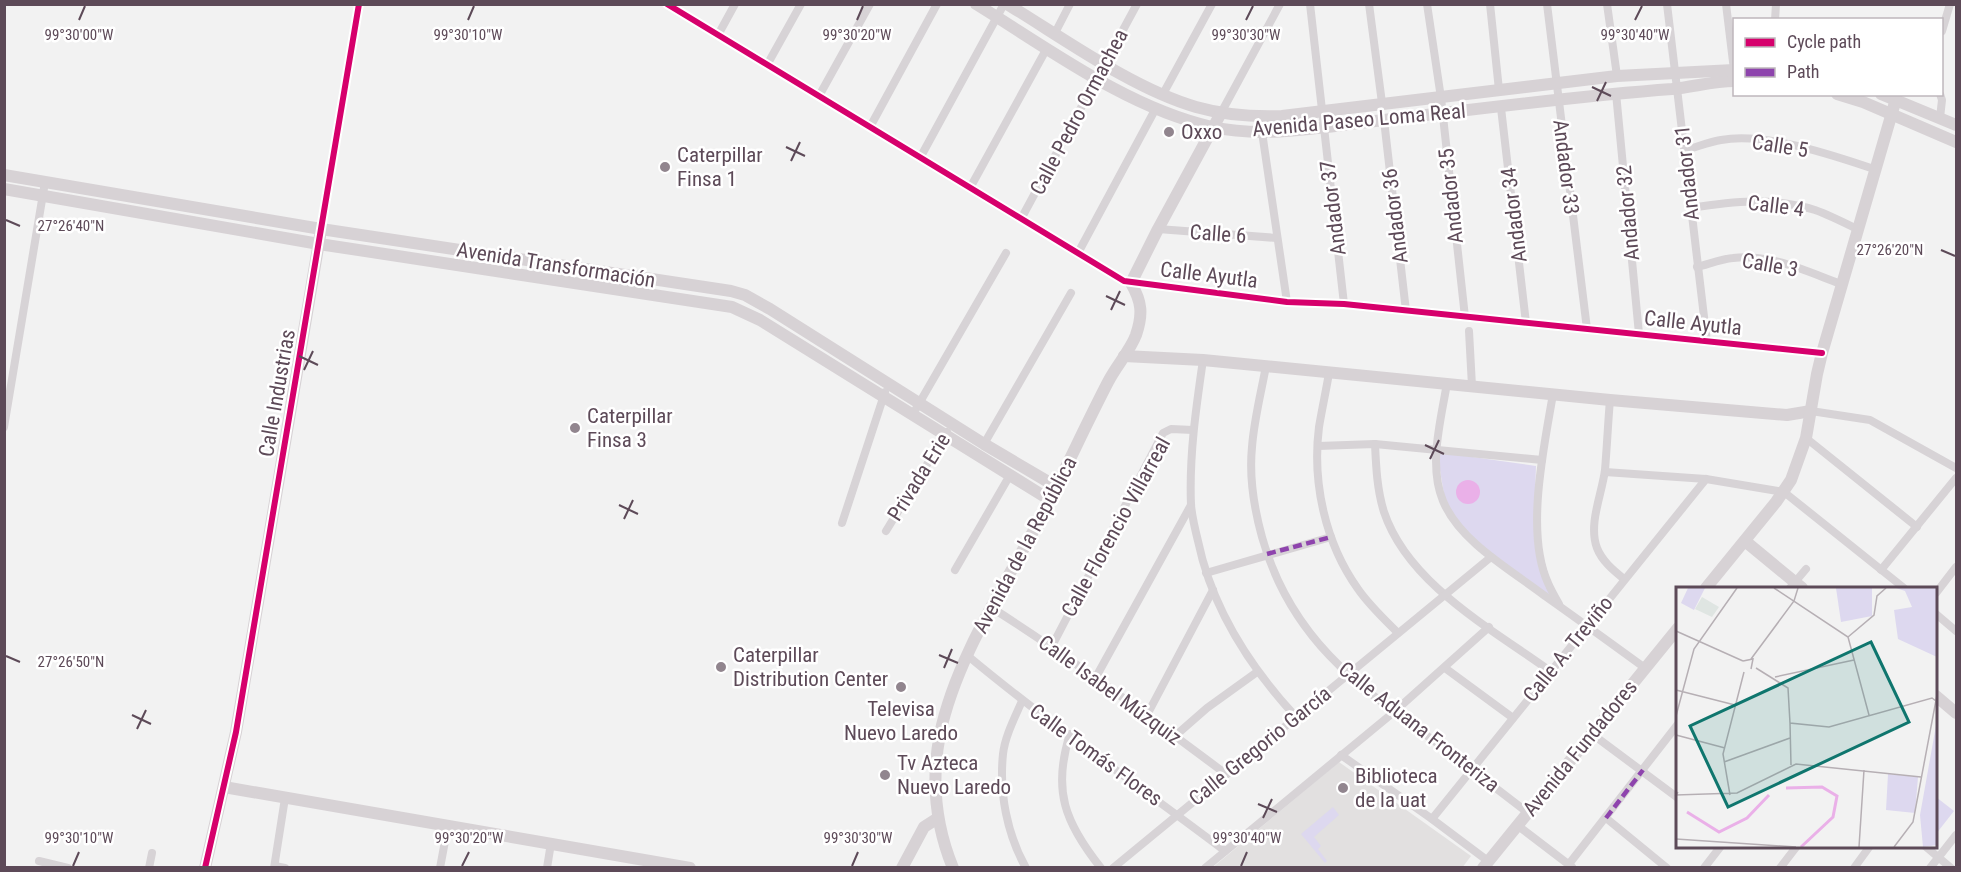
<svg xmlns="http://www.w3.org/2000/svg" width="1961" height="872" viewBox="0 0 1961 872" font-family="'Roboto Condensed',sans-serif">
	<rect width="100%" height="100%" fill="#f2f2f2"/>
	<polygon fill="#e2e0e0" points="1339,762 1471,856 1462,868 1212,868"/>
	<g fill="#ddd8ef">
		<polygon points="1437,452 1536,466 1534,524 1556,602 1469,538 1446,506"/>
		<polygon points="1936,797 1954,811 1936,834"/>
		<polygon points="1333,807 1339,815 1314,837 1321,846 1318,849 1327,861 1325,863 1301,834"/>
	</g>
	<circle fill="#eab0e8" cx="1468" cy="492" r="12"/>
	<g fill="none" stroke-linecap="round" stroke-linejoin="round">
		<g stroke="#d7d3d6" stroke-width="8">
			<polyline points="667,4 1124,281 1287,302 1344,304 1822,353"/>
			<polyline points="1310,4 1344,304"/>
			<polyline points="1369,4 1382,103"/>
			<polyline points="1427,4 1441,98 1465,317"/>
			<polyline points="1490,4 1499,90"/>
			<polyline points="1547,4 1587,329"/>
			<polyline points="1607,4 1617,76"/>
			<polyline points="1667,4 1707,342"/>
			<polyline points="1726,4 1734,70"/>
			<polyline points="1775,20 1776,4"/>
			<polyline points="1942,31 1950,4"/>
			<polyline points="1055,33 1070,4"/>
			<polyline points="718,35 735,4"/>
			<polyline points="767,65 801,4"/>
			<polyline points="1616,93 1639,334"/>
			<polyline points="1163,94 1212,4"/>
			<polyline points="1940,94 1942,100 1940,118"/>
			<polyline points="819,96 870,4"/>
			<polyline points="1501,108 1526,323"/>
			<polyline points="1221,113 1280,4"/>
			<polyline points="1384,120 1406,311"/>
			<polyline points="870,127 937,4"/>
			<polyline points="1262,132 1287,302"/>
			<path d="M1685,150C1697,147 1709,142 1721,140C1766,132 1831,155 1874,169"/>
			<polyline points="920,158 1004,4"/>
			<polyline points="970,188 1047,48"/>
			<path d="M1691,208C1734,201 1772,197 1815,210C1829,215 1843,222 1857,229"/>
			<polyline points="1021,219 1137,4"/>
			<polyline points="321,229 359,4"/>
			<polyline points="1158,229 1277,238"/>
			<polyline points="1078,253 1156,108"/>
			<path d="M1697,267C1709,264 1721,259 1733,258C1770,253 1808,272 1841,284"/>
			<polyline points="1469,331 1472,386"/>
			<path d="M1203,360C1196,408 1189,456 1191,505C1192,517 1195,529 1198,541C1212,609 1249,666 1296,717"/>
			<path d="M1266,366C1261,393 1254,420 1252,447C1249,477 1254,508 1262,537C1290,637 1356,685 1437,743C1467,766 1497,789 1527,812"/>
			<path d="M1329,373C1326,391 1322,409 1319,427C1312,482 1325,543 1358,589C1369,605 1384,619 1398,633"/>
			<path d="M1447,383C1441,420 1428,465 1443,501C1460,542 1511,570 1545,596C1579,620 1612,644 1645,668"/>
			<path d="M1553,394C1544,447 1525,533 1548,583C1551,590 1555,597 1559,604"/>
			<path d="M1610,400C1608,423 1607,446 1605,470C1602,494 1588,524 1597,548C1602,561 1613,570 1624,579"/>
			<polyline points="1811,411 1870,420 1956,468"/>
			<polyline points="913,414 1006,253"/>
			<polyline points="4,427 45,182"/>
			<polyline points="1806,438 1917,527"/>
			<polyline points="984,444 1071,293"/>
			<path d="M1375,444C1376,466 1377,490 1384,512C1408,584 1492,629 1550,671"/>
			<polyline points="1318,446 1375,444 1542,460"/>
			<polyline points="1605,472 1706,479 1784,492 1904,588"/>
			<polyline points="842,523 885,392"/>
			<polyline points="886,531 947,432"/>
			<polyline points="955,570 1010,475"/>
			<polyline points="1881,570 1956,478"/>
			<polyline points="1206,573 1331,537"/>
			<polyline points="1790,588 1806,569"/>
			<polyline points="1936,593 1956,567"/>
			<path d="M992,608C1073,659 1149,717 1226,774"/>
			<polyline points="1936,614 1956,631"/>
			<polyline points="1052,646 1163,433 1171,429 1193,430"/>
			<path d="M968,656C1051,725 1139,786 1225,851"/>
			<polyline points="1445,668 1513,718"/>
			<polyline points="1096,677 1191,505"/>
			<path d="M1022,701C1015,717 1005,736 1003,754C999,793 1007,834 1026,868"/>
			<polyline points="1147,715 1213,590"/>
			<path d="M1070,734C1052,790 1065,823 1101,868"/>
			<polyline points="1592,734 1678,798"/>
			<polyline points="1175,736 1207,708 1257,672"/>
			<polyline points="1341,755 1432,819 1488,861"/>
			<polyline points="1606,818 1667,868"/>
			<polyline points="1432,819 1706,479"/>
			<polyline points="1517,825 1572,867"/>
			<polyline points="1925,846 1951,868"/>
			<polyline points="39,861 68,868"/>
			<polyline points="1569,864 1678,724"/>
			<polyline points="275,866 285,868"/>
			<polyline points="149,868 152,853"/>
			<polyline points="274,868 285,798"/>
			<polyline points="440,868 448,825"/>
			<polyline points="547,868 551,843"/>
			<polyline points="1113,868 1491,557"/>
			<polyline points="1205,868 1394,712 1489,627"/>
			<polyline points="1704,868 1721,846"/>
			<polyline points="1780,868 1797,846"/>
			<polyline points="1854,868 1870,846"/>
			<polyline points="1930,868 1956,835"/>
		</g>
		<g stroke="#d7d2d5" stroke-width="12">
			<path d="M976,4C1049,49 1128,108 1212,127C1268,139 1328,126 1384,120C1479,109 1575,96 1672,89C1693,87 1714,81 1734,81"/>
			<path d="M1007,4C1063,38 1133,89 1196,107C1224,115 1252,117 1282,116L1617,76L1734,70"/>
			<polyline points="1837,94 1863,102 1956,142"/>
			<polyline points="1881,94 1956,125"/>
			<polyline points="4,175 321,229 731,291 745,295 770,309 984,444 1057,487"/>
			<polyline points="4,189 319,244 732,307 760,320 1050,500"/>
			<polyline points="1124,356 1203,360 1610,400 1787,415 1811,411"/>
			<polyline points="1745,541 1802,588"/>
			<polyline points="1706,588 1776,502 1791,480 1806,438 1817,374 1822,353 1896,99"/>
			<polyline points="1936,696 1956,713"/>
			<polyline points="224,787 690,868"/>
			<polyline points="205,868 236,732 320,236"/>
			<polyline points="902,868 924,827 938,818"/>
			<path d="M953,868C935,824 931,780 940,734C955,662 1000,593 1035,528C1061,480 1083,430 1108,382C1116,366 1130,351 1136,335C1143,314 1142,302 1131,283L1158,229L1221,113"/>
			<polyline points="1483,868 1678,628"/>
		</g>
		<g stroke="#8e44ad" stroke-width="4.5" stroke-dasharray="9 4.5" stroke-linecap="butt">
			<polyline points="1267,554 1331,537"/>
			<polyline points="1606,818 1643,770"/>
		</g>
		<defs>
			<g id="cycleway">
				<polyline points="667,4 1124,281 1287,302 1344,304 1822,353"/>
				<polyline points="205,868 236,732 359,4"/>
			</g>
		</defs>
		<use href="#cycleway" stroke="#fff" stroke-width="10"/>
		<use href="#cycleway" stroke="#d6006c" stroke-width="6"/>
	</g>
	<path fill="none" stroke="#5d4a58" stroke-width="2" d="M79,20L85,6M468,20L474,6M857,20L863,6M1246,20L1253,6M1635,20L1642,6M1592,87L1611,96M1597,101L1606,82M786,147L805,156M791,161L800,142M6,220L20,226M1941,250L1955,256M1106,296L1125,305M1111,310L1120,291M299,356L318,365M304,370L313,351M1425,445L1444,454M1430,459L1439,440M619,505L638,514M624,519L633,500M939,655L958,663M6,656L20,662M944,668L952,649M132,715L151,724M137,729L146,710M1258,804L1277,812M1263,818L1272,799M73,866L79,852M462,866L469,852M852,866L858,852M1241,866L1247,852"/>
	<g fill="#91858e" stroke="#fff" stroke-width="2">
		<circle cx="1169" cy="132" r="6"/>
		<circle cx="665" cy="167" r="6"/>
		<circle cx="575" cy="428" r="6"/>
		<circle cx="721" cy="667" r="6"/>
		<circle cx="901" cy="687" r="6"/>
		<circle cx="885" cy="775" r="6"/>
		<circle cx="1343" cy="788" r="6"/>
	</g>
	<g text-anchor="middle" stroke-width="5" stroke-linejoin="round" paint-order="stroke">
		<g font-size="21" fill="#5d4a58" stroke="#fff">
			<text transform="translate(1079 112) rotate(-62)" y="7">Calle Pedro Ormachea</text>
			<text transform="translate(1359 120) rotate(-5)" y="7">Avenida Paseo Loma Real</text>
			<text transform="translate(1780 146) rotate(9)" y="7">Calle 5</text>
			<text transform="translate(1566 167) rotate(83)" y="7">Andador 33</text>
			<text transform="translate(1687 173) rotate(-96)" y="7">Andador 31</text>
			<text transform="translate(1451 196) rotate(-96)" y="7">Andador 35</text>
			<text transform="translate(1776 206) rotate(7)" y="7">Calle 4</text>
			<text transform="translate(1333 208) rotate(-97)" y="7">Andador 37</text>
			<text transform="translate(1628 213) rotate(-95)" y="7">Andador 32</text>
			<text transform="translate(1514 215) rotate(-97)" y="7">Andador 34</text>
			<text transform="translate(1395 216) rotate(-97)" y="7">Andador 36</text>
			<text transform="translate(1218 234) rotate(4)" y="7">Calle 6</text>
			<text transform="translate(556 265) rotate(9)" y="7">Avenida Transformación</text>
			<text transform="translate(1770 265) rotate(10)" y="7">Calle 3</text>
			<text transform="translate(1209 275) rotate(7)" y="7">Calle Ayutla</text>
			<text transform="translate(1693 323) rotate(6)" y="7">Calle Ayutla</text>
			<text transform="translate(277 393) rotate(-80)" y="7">Calle Industrias</text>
			<text transform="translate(919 477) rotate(-58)" y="7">Privada Erie</text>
			<text transform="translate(1116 527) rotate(-61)" y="7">Calle Florencio Villarreal</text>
			<text transform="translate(1025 545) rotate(-62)" y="7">Avenida de la República</text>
			<text transform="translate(1568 649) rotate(-51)" y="7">Calle A. Treviño</text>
			<text transform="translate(1110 690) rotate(36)" y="7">Calle Isabel Múzquiz</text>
			<text transform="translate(1419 727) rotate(38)" y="7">Calle Aduana Fronteriza</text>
			<text transform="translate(1260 746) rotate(-39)" y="7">Calle Gregorio García</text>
			<text transform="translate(1580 748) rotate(-51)" y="7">Avenida Fundadores</text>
			<text transform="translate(1096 755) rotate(36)" y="7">Calle Tomás Flores</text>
		</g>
		<g font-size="21" fill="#5d4a58" stroke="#fff" text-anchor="start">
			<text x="1181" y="139">Oxxo</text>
			<text x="677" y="162">Caterpillar<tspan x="677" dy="24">Finsa 1</tspan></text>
			<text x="587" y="423">Caterpillar<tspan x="587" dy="24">Finsa 3</tspan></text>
			<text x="733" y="662">Caterpillar<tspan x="733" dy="24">Distribution Center</tspan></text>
			<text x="901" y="716" text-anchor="middle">Televisa<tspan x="901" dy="24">Nuevo Laredo</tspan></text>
			<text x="897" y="770">Tv Azteca<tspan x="897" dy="24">Nuevo Laredo</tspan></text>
			<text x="1355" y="783">Biblioteca<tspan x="1355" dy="24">de la uat</tspan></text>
		</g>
	</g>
	<g transform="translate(1676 587)">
		<rect width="261" height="261" fill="#f2f2f2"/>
		<path d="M12,1H29L18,23L5,16ZM160,1H196V29L165,35ZM220,1H261V70L222,52L218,23L236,20L229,4ZM261,133V258L247,260L244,228ZM212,187L242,190L239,226L210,223Z" fill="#ddd8ef"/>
		<path d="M26,10L43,20L36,30L19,22Z" fill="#dfe5e2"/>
		<path fill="none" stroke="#eab0e8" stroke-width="3" d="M110,201L146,200L161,209L157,230L125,260M11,225L43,245L71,231L93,208"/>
		<path fill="none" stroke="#b6afb4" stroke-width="1.5" d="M98,1L172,50L193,128M0,44L67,74M172,50L198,28L201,9L210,1M75,72L118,14L122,1M67,74L77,72L75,82M80,81L112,101L114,136L153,140L256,111L260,114M99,90L178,73M0,103L59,118M0,129L18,62L61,1M114,136L115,178M0,148L49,161M48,175L114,151M0,183V214M2,205L0,208L61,206L120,177L245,190M54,208L47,167L68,85M0,252L120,260M183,260L188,183M218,260L237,235L261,108"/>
		<path fill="#0f766e" fill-opacity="0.15" stroke="#0f766e" stroke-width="3" d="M195,55L233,135L52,220L14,139Z"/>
		<rect width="261" height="261" fill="none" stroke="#5d4a58" stroke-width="3"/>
	</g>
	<g font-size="15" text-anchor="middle" fill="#5d4a58" stroke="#fff" stroke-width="5" stroke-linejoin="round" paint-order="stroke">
		<text x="79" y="40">99°30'00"W</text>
		<text x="468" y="40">99°30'10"W</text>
		<text x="857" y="40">99°30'20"W</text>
		<text x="1246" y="40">99°30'30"W</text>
		<text x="1635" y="40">99°30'40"W</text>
		<text x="71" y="231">27°26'40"N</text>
		<text x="1890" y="255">27°26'20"N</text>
		<text x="71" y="667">27°26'50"N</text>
		<text x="79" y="843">99°30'10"W</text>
		<text x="469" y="843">99°30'20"W</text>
		<text x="858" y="843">99°30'30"W</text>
		<text x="1247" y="843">99°30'40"W</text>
	</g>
	<rect width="1961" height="872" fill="none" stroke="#5d4a58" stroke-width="12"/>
	<rect x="1733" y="18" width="210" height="78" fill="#ffffff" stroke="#beb7bc" stroke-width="1.5"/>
	<rect x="1745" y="38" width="30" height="9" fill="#d6006c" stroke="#beb7bc" stroke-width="1.5"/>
	<text x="1787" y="48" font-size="18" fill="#5d4a58">Cycle path</text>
	<rect x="1745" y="68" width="30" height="9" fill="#8e44ad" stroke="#beb7bc" stroke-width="1.5"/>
	<text x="1787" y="78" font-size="18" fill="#5d4a58">Path</text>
</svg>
